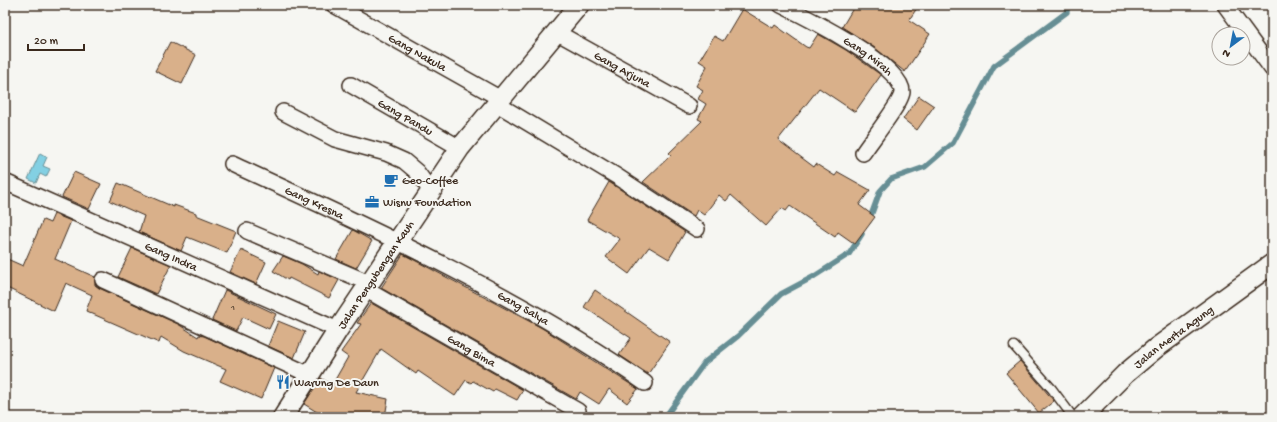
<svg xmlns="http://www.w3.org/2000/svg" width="1277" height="422" viewBox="0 0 1277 422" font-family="'Gochi Hand',sans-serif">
	<rect width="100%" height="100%" fill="#f6f6f2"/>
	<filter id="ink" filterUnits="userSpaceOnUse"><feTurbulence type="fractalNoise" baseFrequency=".025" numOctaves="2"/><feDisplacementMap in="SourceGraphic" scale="8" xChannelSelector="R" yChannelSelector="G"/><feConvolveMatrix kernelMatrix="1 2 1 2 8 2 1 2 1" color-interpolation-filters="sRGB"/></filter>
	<g filter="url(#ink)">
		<polygon fill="#83d0e3" stroke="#668e94" points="40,153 47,157 43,166 50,169 46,177 40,174 36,183 28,179"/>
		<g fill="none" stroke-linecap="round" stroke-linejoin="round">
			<g stroke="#668e94" stroke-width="5.5">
				<polyline points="869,221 880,191 891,179 925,167 953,143 994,66 1067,12 1067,5"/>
				<polyline points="665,417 705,362 738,336 781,294 813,277 849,254 862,234"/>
			</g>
		</g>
		<g fill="#d9b08a" stroke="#3b2a1e">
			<polygon points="855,5 919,5 909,20 930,34 905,72 875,48 842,27"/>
			<polygon points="742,9 773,28 775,25 806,47 809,48 818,34 846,50 881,75 855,112 819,88 778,140 814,167 816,164 835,176 838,172 870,190 859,205 875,217 855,244 838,232 835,237 790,206 786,211 782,208 766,226 731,195 726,201 719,195 704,215 697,210 694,216 643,182 671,155 669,153 702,121 698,119 706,104 698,99 703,90 696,86 707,66 699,61 714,36 723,41"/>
			<polygon points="170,42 196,55 182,84 155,71"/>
			<polygon points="919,96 934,106 917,130 903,119"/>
			<polygon points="74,172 101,184 89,209 62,197"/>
			<polygon points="609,182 685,232 669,259 649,247 629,274 606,257 620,239 587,220"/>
			<polygon points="118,183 174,207 174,205 196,213 196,215 236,231 227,253 187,237 181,251 139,232 144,216 110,201"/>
			<polygon points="54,214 71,221 55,259 95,277 95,285 99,288 178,324 198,337 199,335 204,336 274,368 261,399 220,381 226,369 184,351 161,337 159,343 86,311 92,295 66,283 54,311 5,287 5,258 23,266 43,220 50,223"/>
			<polygon points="353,230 372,241 356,268 336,259"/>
			<polygon points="132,248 171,265 156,294 118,277"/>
			<polygon points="241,250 266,262 256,284 230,272"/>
			<polygon points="403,254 542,328 638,389 627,403 609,389 599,404 580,392 576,399 381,288"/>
			<polygon points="283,256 302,264 318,274 319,271 339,280 329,298 289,278 288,280 273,271"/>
			<polygon points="225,290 276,314 269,329 243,317 236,331 212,320"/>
			<polygon points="595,290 670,342 648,374 619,355 631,338 584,307"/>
			<polygon points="371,303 523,390 517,400 495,389 493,392 473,381 471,383 466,380 455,396 418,371 416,374 381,349 356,392 388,399 385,417 325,417 304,404 321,378 332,385 348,357 341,352 361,324 357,323"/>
			<polygon points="278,321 305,332 294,358 268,346"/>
			<polygon points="1020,361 1054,401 1039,413 1006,373"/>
		</g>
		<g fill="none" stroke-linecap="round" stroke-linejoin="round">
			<defs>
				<polyline id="service" points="1014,346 1052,389 1073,417"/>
				<g id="minor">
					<path id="s1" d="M334,5L501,99"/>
					<path id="s2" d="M781,5C804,16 903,65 902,92C902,102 870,142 863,153"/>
					<polyline points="1225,5 1272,69"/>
					<path id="s3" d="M556,32L689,106"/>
					<path id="s4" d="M351,85L460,148"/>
					<polyline points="497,104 618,177 697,229"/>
					<polyline points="283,112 335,139 386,153 404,161 417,172 431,191"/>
					<path id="s5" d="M232,164C373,229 517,294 645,383"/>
					<path id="s6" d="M5,182L338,330"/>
					<polyline points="247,231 369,283"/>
					<polyline points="103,280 310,375"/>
					<path id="s7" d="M365,289L578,411"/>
				</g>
				<g id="tertiary">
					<path id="s8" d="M283,417L338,330L460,148L579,5"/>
					<path id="s9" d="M1082,417L1125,374L1156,348L1272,264"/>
				</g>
			</defs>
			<use href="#service" stroke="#3b2a1e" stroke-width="11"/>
			<use href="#minor" stroke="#3b2a1e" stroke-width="18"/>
			<use href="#tertiary" stroke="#3b2a1e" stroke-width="22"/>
			<use href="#service" stroke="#f6f6f2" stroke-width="8"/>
			<use href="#minor" stroke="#f6f6f2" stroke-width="15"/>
			<use href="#tertiary" stroke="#f6f6f2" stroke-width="19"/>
		</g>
	</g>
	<defs>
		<symbol id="cafe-bare" viewBox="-9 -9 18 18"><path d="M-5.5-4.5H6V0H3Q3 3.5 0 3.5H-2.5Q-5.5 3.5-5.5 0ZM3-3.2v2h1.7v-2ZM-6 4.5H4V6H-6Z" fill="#1f6fb2" stroke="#f6f6f2" stroke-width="2.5" paint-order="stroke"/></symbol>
		<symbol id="office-bare" viewBox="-9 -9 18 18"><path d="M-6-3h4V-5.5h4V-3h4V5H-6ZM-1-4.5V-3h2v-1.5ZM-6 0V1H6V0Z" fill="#1f6fb2" stroke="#f6f6f2" stroke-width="2.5" paint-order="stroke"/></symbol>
		<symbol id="restaurant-bare" viewBox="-9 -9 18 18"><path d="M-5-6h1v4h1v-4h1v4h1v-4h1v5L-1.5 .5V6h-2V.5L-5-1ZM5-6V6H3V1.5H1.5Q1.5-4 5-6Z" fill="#1f6fb2" stroke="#f6f6f2" stroke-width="2.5" paint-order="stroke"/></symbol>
	</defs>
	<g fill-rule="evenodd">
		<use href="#cafe-bare" x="381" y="170" width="20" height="20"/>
		<use href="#office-bare" x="362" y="192" width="20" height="20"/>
		<use href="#restaurant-bare" x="273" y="372" width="20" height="20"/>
	</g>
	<g text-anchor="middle" stroke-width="4" stroke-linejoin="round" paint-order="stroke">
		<g font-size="10" fill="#624c39">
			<text x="233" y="310">1</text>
		</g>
		<g font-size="12" fill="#3b2a1e" stroke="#f6f6f2">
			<text dy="4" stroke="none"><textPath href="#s1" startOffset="96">Gang Nakula</textPath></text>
			<text dy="4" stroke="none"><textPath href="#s2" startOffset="101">Gang Mirah</textPath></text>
			<text dy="4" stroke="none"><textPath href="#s3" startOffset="76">Gang Arjuna</textPath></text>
			<text dy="4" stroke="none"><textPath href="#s4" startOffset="63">Gang Pandu</textPath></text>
			<text dy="4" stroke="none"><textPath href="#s5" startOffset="91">Gang Kresna</textPath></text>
			<text dy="4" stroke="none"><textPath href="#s6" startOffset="182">Gang Indra</textPath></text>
			<text dy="4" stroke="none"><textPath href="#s8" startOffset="170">Jalan Pengubengan Kauh</textPath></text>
			<text dy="4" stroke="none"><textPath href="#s5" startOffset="325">Gang Salya</textPath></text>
			<text dy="4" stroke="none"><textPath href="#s9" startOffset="122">Jalan Merta Agung</textPath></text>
			<text dy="4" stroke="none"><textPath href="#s7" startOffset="123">Gang Bima</textPath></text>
		</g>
		<g font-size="12" fill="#3b2a1e" stroke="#f6f6f2" text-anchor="start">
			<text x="402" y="184">Geo-Coffee</text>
			<text x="383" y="206">Wisnu Foundation</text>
			<text x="294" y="386">Warung De Daun</text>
		</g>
	</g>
	<rect width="1277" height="422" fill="none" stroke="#f6f6f2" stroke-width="20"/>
	<rect x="10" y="10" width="1257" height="402" fill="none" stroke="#3b2a1e" stroke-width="1.5" filter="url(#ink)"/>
	<g transform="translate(1231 46) rotate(212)"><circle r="19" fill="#f6f6f2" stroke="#aba49d"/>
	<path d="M0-3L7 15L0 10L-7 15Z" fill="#1f6fb2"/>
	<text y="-6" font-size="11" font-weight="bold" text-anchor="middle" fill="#3b2a1e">N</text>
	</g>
	<path d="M28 44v6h56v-6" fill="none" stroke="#3b2a1e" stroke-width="2"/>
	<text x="34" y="44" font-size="12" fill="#3b2a1e" stroke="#f6f6f2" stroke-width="3" paint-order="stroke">20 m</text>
</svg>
